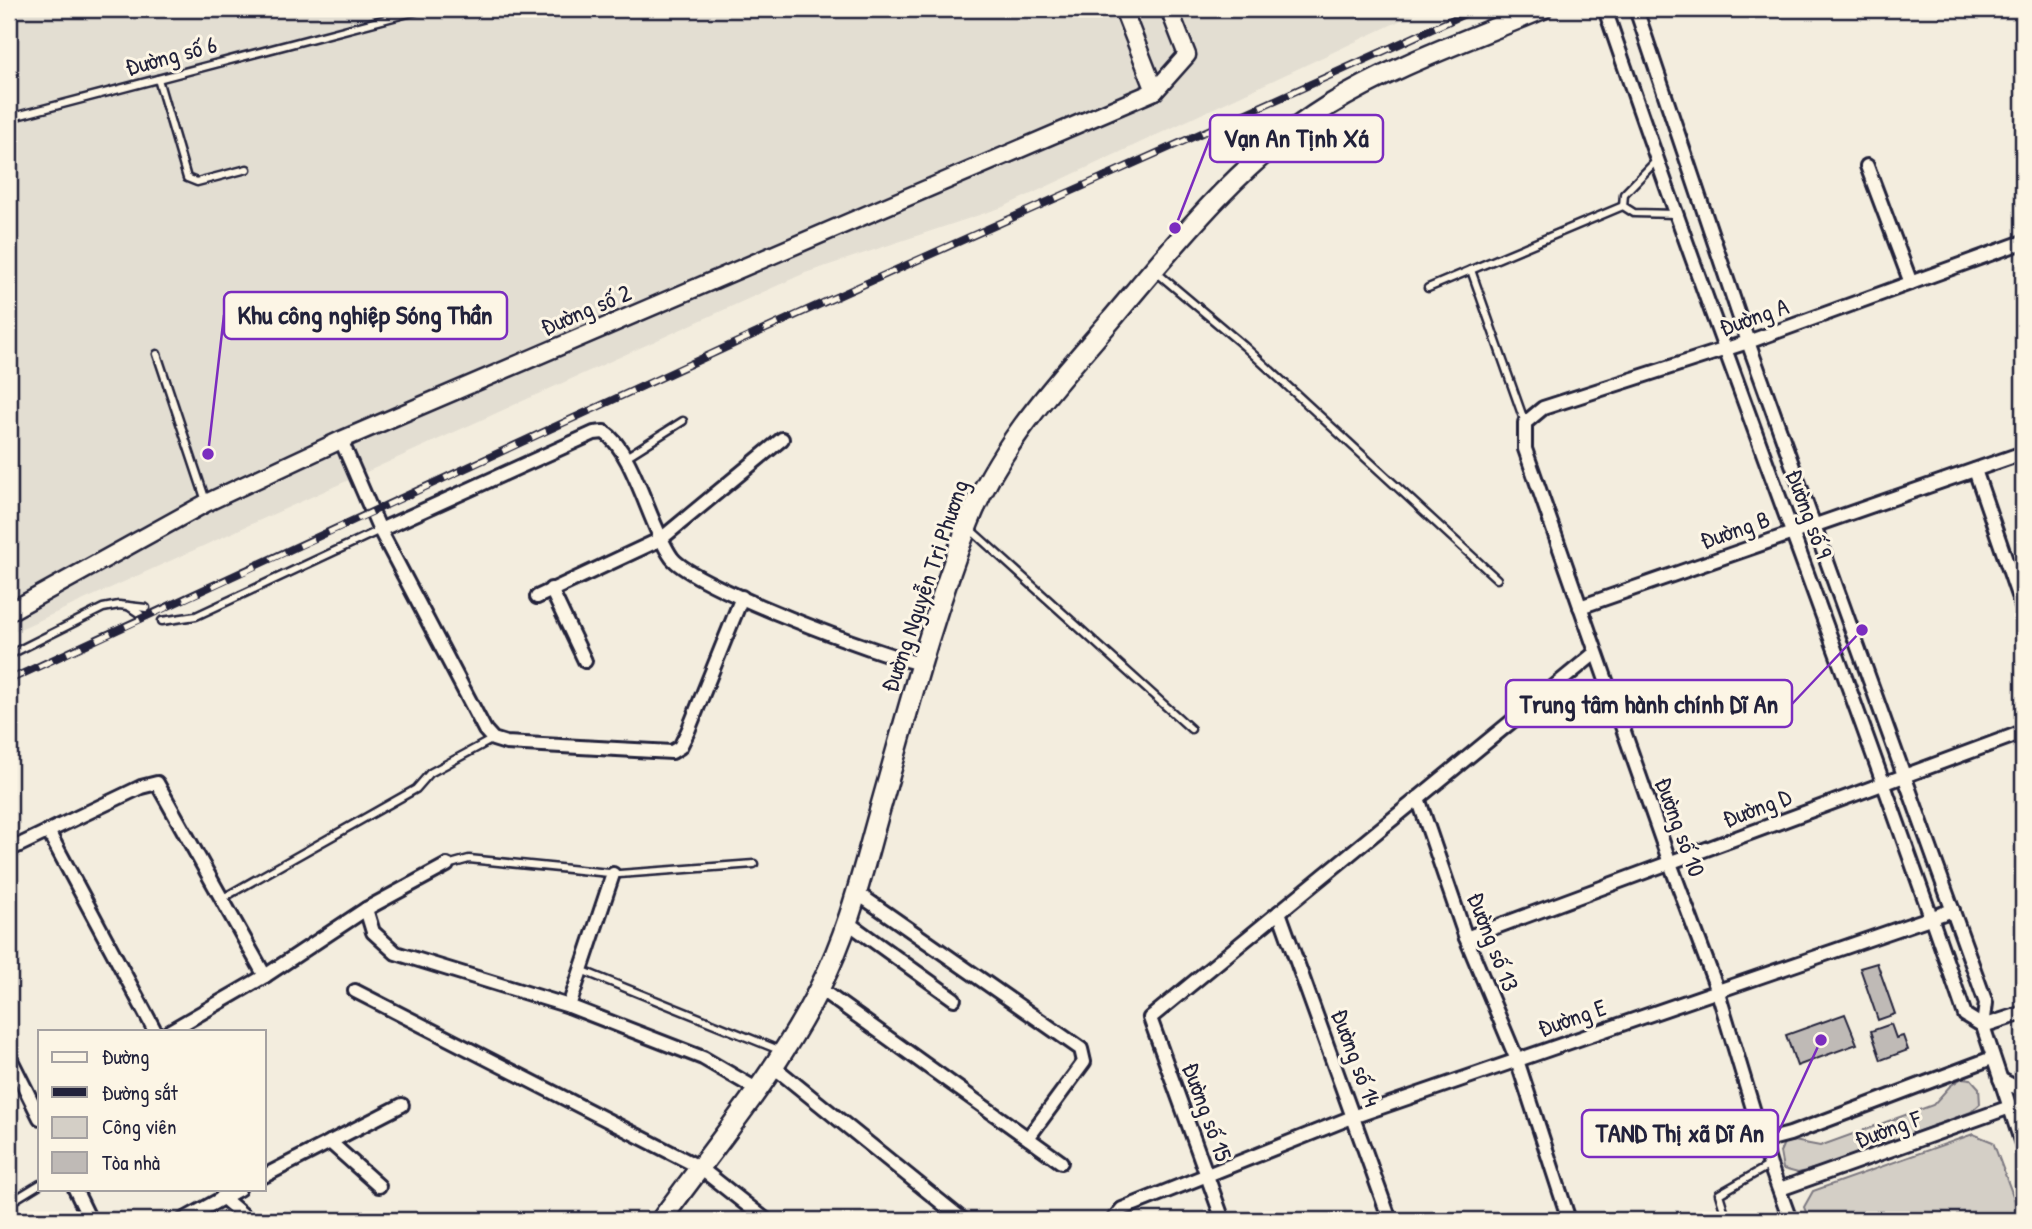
<svg xmlns="http://www.w3.org/2000/svg" width="2032" height="1229" viewBox="0 0 2032 1229" font-family="'Patrick Hand',sans-serif">
	<rect width="100%" height="100%" fill="#f3edde"/>
	<filter id="ink" filterUnits="userSpaceOnUse"><feTurbulence type="fractalNoise" baseFrequency=".0143" numOctaves="2"/><feDisplacementMap in="SourceGraphic" scale="14" xChannelSelector="R" yChannelSelector="G"/><feConvolveMatrix kernelMatrix="1 2 1 2 8 2 1 2 1" color-interpolation-filters="sRGB"/></filter>
	<g filter="url(#ink)">
		<polygon fill="#e3ded2" points="9,9 1425,9 1003,207 805,273 9,634"/>
		<g fill="#d4cfc6" stroke="#7b7880" stroke-width="2">
			<polygon points="1962,1078 1971,1079 1979,1088 1980,1104 1971,1112 1824,1166 1798,1173 1783,1169 1780,1152 1784,1143 1794,1141 1820,1146 1933,1105 1950,1086"/>
			<polygon points="1973,1134 1993,1142 2022,1220 1809,1220 1804,1207 1813,1191"/>
		</g>
		<g fill="#bfbab6" stroke="#22223b" stroke-width="2">
			<polygon points="1877,963 1895,1014 1878,1020 1860,968"/>
			<polygon points="1845,1014 1857,1044 1797,1066 1786,1035"/>
			<polygon points="1891,1024 1896,1038 1903,1036 1908,1050 1881,1060 1871,1031"/>
		</g>
		<g fill="none" stroke-linecap="round" stroke-linejoin="round">
			<defs>
				<g id="service">
					<polyline points="9,43 9,61"/>
					<polyline points="158,79 187,178 197,182 247,169"/>
					<polyline points="9,118 424,9"/>
					<polyline points="1623,206 1624,194 1656,161"/>
					<polyline points="1623,206 1634,213 1676,214"/>
					<polyline points="1471,270 1525,423"/>
					<polyline points="1155,271 1244,346 1497,579"/>
					<polyline points="1428,288 1623,206"/>
					<polyline points="157,354 206,501"/>
					<polyline points="626,457 683,421"/>
					<polyline points="971,530 1191,729"/>
					<polyline points="128,606 140,614"/>
					<polyline points="162,621 196,616 380,530"/>
					<polyline points="9,655 103,608 119,605 146,608"/>
					<polyline points="447,865 469,859 619,874 754,864"/>
					<polyline points="223,898 416,789 430,773 493,739"/>
					<polyline points="581,970 779,1050"/>
					<polyline points="9,1203 40,1184"/>
					<polyline points="1727,1220 1719,1194 1770,1165"/>
				</g>
				<g id="minor">
					<path d="M1605,9C1719,346 1850,678 1965,1015L1983,1026"/>
					<polyline points="1636,9 1748,342 1986,1003 1983,1026 2023,1147"/>
					<polyline points="1867,166 1911,283"/>
					<polyline points="341,440 380,530 485,730 493,739 506,743 672,752 680,747 688,731 742,597"/>
					<polyline points="1975,470 2023,610"/>
					<path d="M380,530L594,433L604,432C634,451 649,526 672,558C694,586 882,656 922,664"/>
					<polyline points="551,589 585,661"/>
					<polyline points="537,597 661,539 782,439"/>
					<polyline points="1580,607 2023,453"/>
					<polyline points="1418,798 1466,938 1517,1060 1569,1220"/>
					<polyline points="48,831 155,1031"/>
					<polyline points="9,850 141,787 157,783 265,976 170,1031"/>
					<polyline points="857,893 1081,1049 1084,1062 1028,1138"/>
					<polyline points="366,909 373,932 396,953 569,1006 703,1058 758,1090"/>
					<polyline points="1279,912 1390,1220"/>
					<polyline points="847,922 954,999"/>
					<polyline points="1466,938 2023,732"/>
					<polyline points="265,976 366,909 447,865"/>
					<polyline points="820,989 1061,1162"/>
					<polyline points="355,991 699,1167 766,1220"/>
					<polyline points="569,1006 613,874"/>
					<polyline points="1983,1026 2023,1013"/>
					<polyline points="9,1056 40,1118"/>
					<polyline points="774,1067 963,1220"/>
					<polyline points="2000,1079 2023,1091"/>
					<polyline points="1763,1141 1790,1134 1992,1058"/>
					<polyline points="330,1142 379,1186"/>
					<polyline points="264,1176 402,1105"/>
					<polyline points="75,1189 90,1220"/>
					<polyline points="1780,1189 2010,1107"/>
					<polyline points="222,1197 249,1220"/>
					<polyline points="183,1220 239,1189"/>
					<polyline points="1113,1220 1122,1209 1355,1116 1953,910"/>
					<polyline points="1223,1220 1150,1018 1595,653"/>
					<polyline points="1790,1220 1770,1165 1717,989 1670,863 1525,449 1525,423 1543,408 1748,342 2023,242"/>
				</g>
				<g id="tertiary">
					<polyline points="1123,9 1155,91"/>
					<polyline points="9,612 206,503 341,440 1155,91 1187,55 1169,9"/>
				</g>
				<path id="secondary" d="M661,1220C716,1144 778,1072 820,987C849,931 863,869 880,809C907,714 932,617 968,524C999,444 1056,384 1111,320C1176,243 1241,160 1328,106C1394,65 1471,39 1542,9"/>
			</defs>
			<use href="#service" stroke="#22223b" stroke-width="11"/>
			<use href="#minor" stroke="#22223b" stroke-width="18"/>
			<use href="#tertiary" stroke="#22223b" stroke-width="21"/>
			<use href="#secondary" stroke="#22223b" stroke-width="24"/>
			<use href="#service" stroke="#fcf5e5" stroke-width="6"/>
			<use href="#minor" stroke="#fcf5e5" stroke-width="12"/>
			<use href="#tertiary" stroke="#fcf5e5" stroke-width="16"/>
			<use href="#secondary" stroke="#fcf5e5" stroke-width="19"/>
			<defs>
				<path id="rail" d="M9,680C250,570 489,457 729,346C977,231 1228,124 1475,9"/>
			</defs>
			<use href="#rail" stroke="#22223b" stroke-width="8"/>
			<use href="#rail" stroke="#fcf5e5" stroke-width="5" stroke-dasharray="16" stroke-linecap="butt"/>
		</g>
	</g>
	<g text-anchor="middle" stroke-width="6" stroke-linejoin="round" paint-order="stroke">
		<g font-size="24" fill="#22223b" stroke="#fcf5e5">
			<text transform="translate(171 56) rotate(-15)" y="8">Đường số 6</text>
			<text transform="translate(586 310) rotate(-23)" y="8">Đường số 2</text>
			<text transform="translate(1754 317) rotate(-19)" y="8">Đường A</text>
			<text transform="translate(1809 514) rotate(70)" y="8">Đường số 9</text>
			<text transform="translate(1735 530) rotate(-19)" y="8">Đường B</text>
			<text transform="translate(925 586) rotate(-71)" y="8">Đường Nguyễn Tri Phương</text>
			<text transform="translate(1757 808) rotate(-20)" y="8">Đường D</text>
			<text transform="translate(1680 827) rotate(70)" y="8">Đường số 10</text>
			<text transform="translate(1493 942) rotate(69)" y="8">Đường số 13</text>
			<text transform="translate(1572 1018) rotate(-19)" y="8">Đường E</text>
			<text transform="translate(1356 1058) rotate(70)" y="8">Đường số 14</text>
			<text transform="translate(1207 1112) rotate(70)" y="8">Đường số 15</text>
			<text transform="translate(1888 1129) rotate(-20)" y="8">Đường F</text>
		</g>
	</g>
	<path fill="none" stroke="#7b2cbf" stroke-width="2.5" d="M1175 228L1210 138M208 454L224 315M1862 630L1792 704M1821 1040L1778 1133"/>
	<g fill="#7b2cbf" stroke="#fcf5e5" stroke-width="2.5">
		<circle cx="1175" cy="228" r="7"/>
		<circle cx="208" cy="454" r="7"/>
		<circle cx="1862" cy="630" r="7"/>
		<circle cx="1821" cy="1040" r="7"/>
	</g>
	<g fill="#fcf5e5" stroke="#7b2cbf" stroke-width="2.5">
		<rect x="1210" y="115" width="173" height="47" rx="7"/>
		<rect x="224" y="292" width="283" height="47" rx="7"/>
		<rect x="1506" y="680" width="286" height="47" rx="7"/>
		<rect x="1582" y="1110" width="196" height="47" rx="7"/>
	</g>
	<g font-size="26" text-anchor="middle" font-weight="bold" fill="#22223b">
		<text x="1296" y="147">Vạn An Tịnh Xá</text>
		<text x="365" y="324">Khu công nghiệp Sóng Thần</text>
		<text x="1649" y="713">Trung tâm hành chính Dĩ An</text>
		<text x="1680" y="1142">TAND Thị xã Dĩ An</text>
	</g>
	<rect width="2032" height="1229" fill="none" stroke="#fcf5e5" stroke-width="35"/>
	<rect x="18" y="18" width="1997" height="1194" fill="none" stroke="#22223b" stroke-width="2.5" filter="url(#ink)"/>
	<rect x="38" y="1030" width="228" height="161" fill="#fcf5e5" stroke="#a5a1a1" stroke-width="2"/>
	<rect x="52" y="1052" width="35" height="10" fill="#fcf5e5" stroke="#a5a1a1" stroke-width="2"/>
	<text x="102" y="1064" font-size="21" fill="#22223b">Đường</text>
	<rect x="52" y="1087" width="35" height="10" fill="#22223b" stroke="#a5a1a1" stroke-width="2"/>
	<text x="102" y="1100" font-size="21" fill="#22223b">Đường sắt</text>
	<rect x="52" y="1117" width="35" height="21" fill="#d4cfc6" stroke="#a5a1a1" stroke-width="2"/>
	<text x="102" y="1134" font-size="21" fill="#22223b">Công viên</text>
	<rect x="52" y="1152" width="35" height="21" fill="#bfbab6" stroke="#a5a1a1" stroke-width="2"/>
	<text x="102" y="1170" font-size="21" fill="#22223b">Tòa nhà</text>
</svg>
